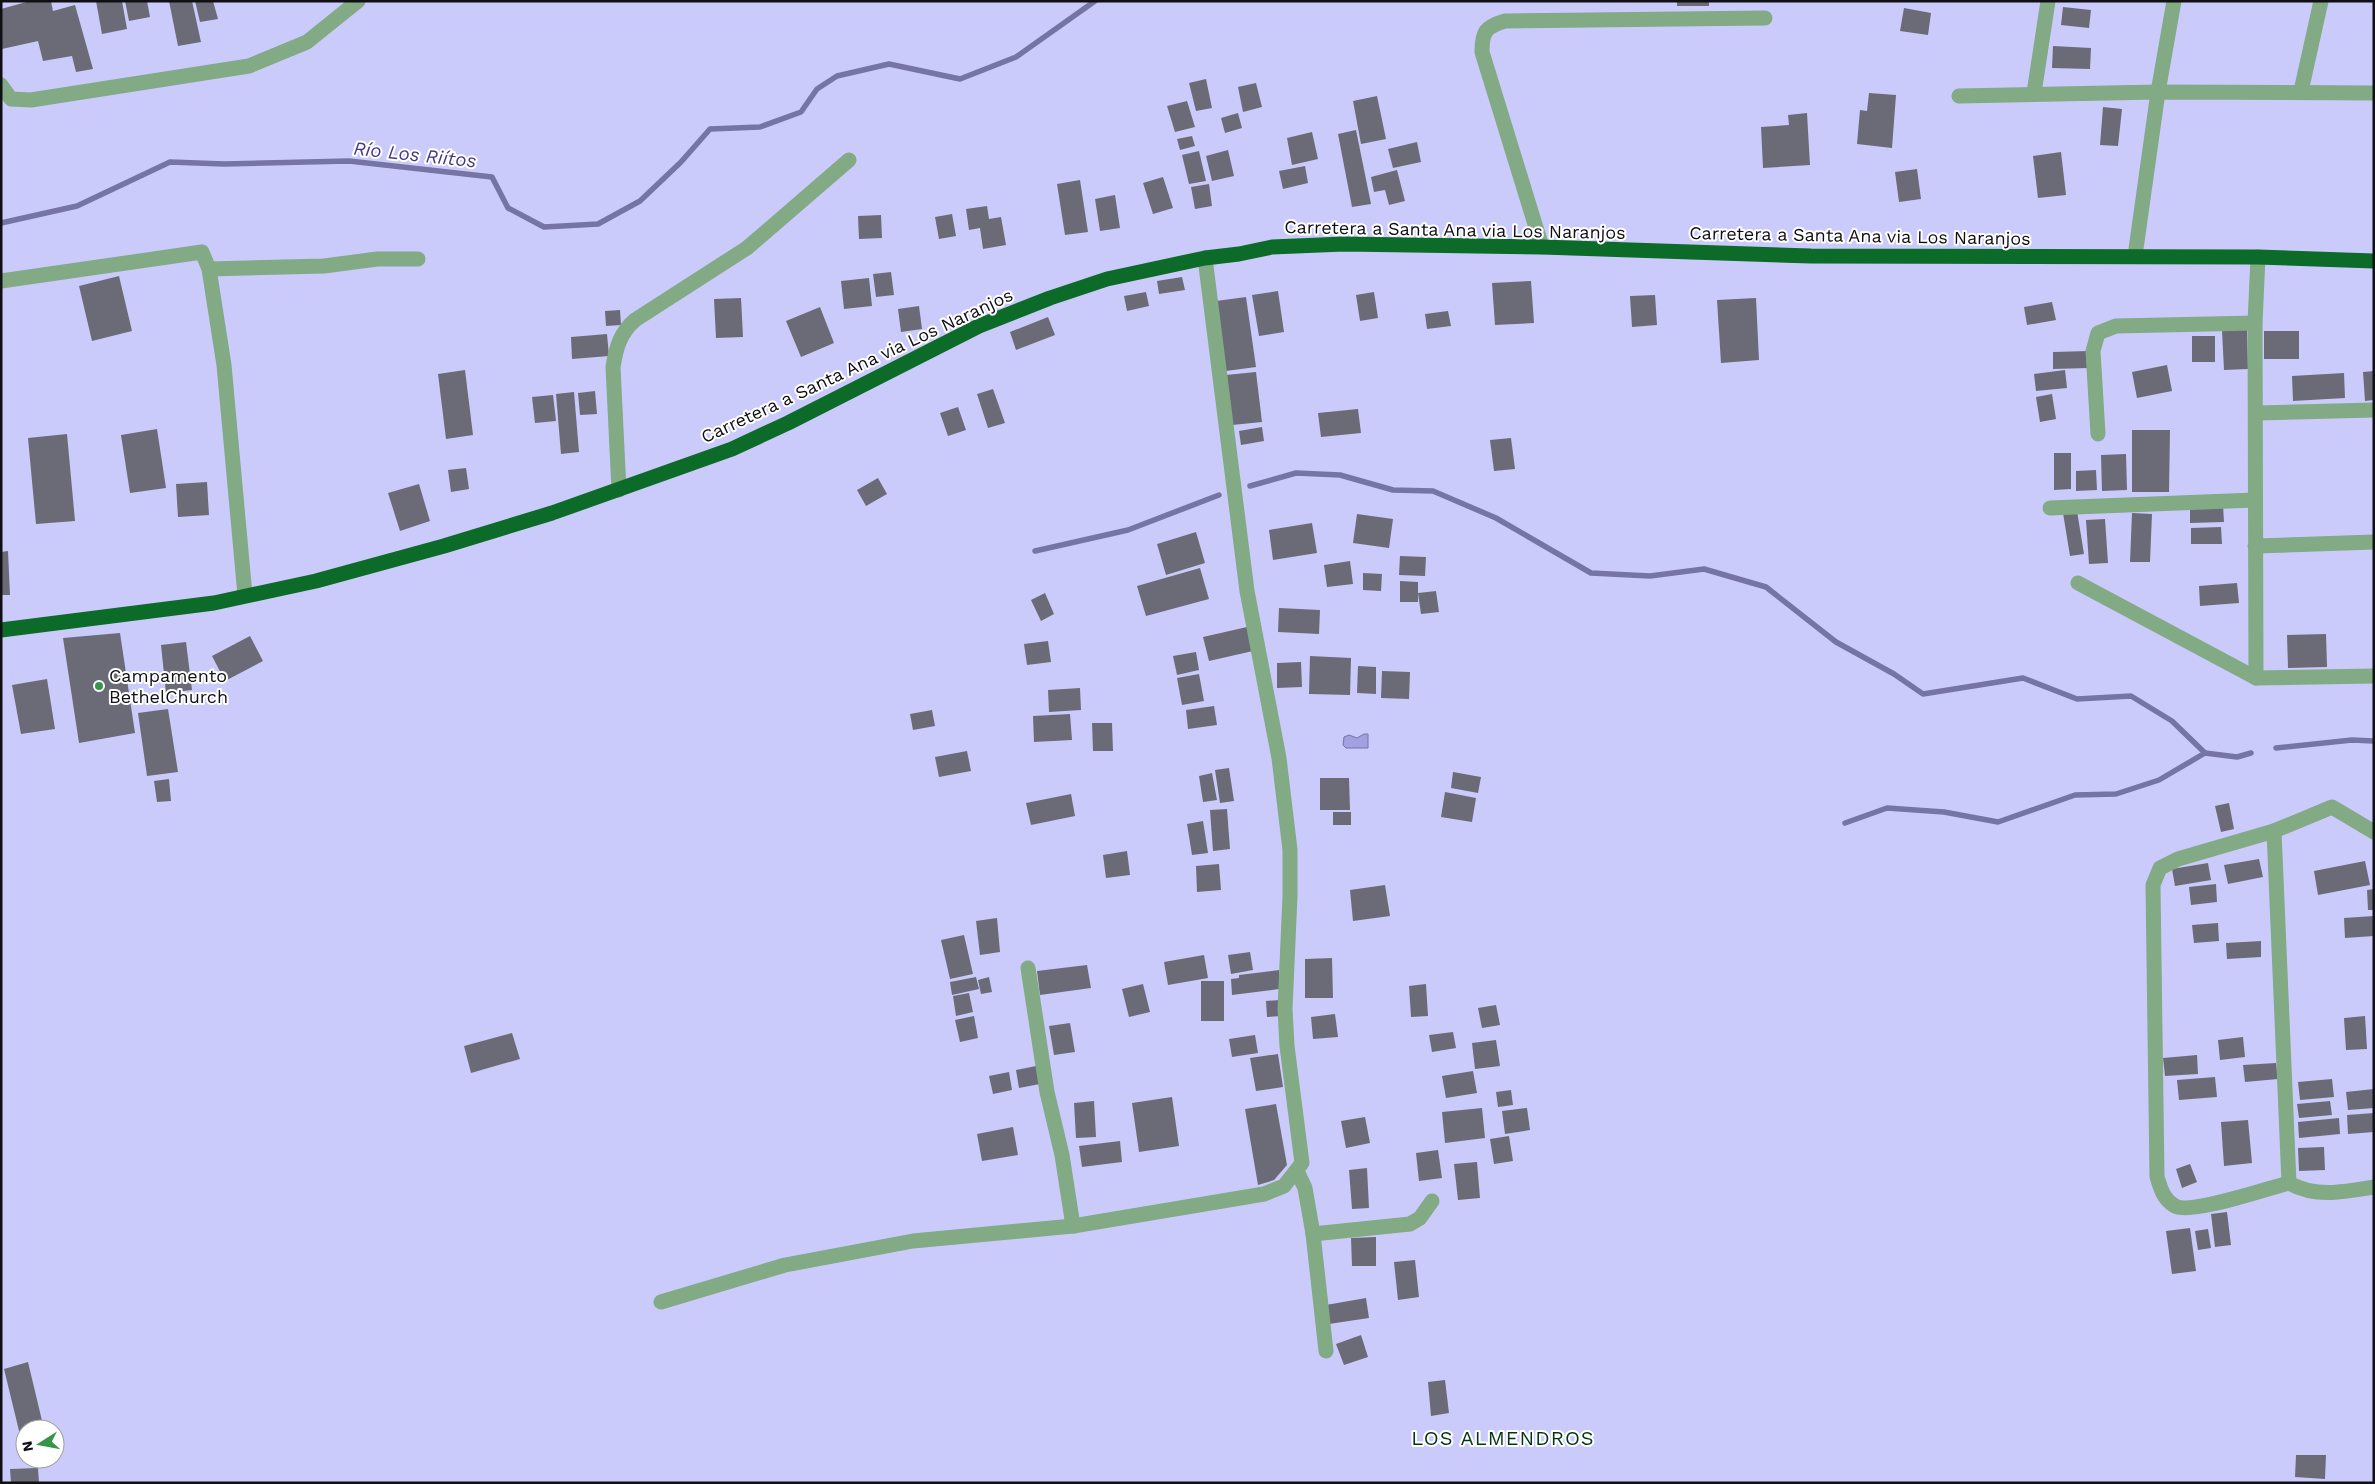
<svg xmlns="http://www.w3.org/2000/svg" width="2375" height="1484" viewBox="0 0 2375 1484" font-family="'Work Sans',sans-serif">
	<rect width="100%" height="100%" fill="#f1f1ff"/>
	<path fill="#cbcbfb" fill-rule="evenodd" d="M1,1H2374V1483H1ZM25,1429H55V1459H25Z"/>
	<polygon fill="#a1a0e1" stroke="#7574a4" points="1364,734 1368,734 1368,748 1346,748 1343,745 1344,737 1349,735 1357,738"/>
	<g fill="none" stroke-linecap="round" stroke-linejoin="round">
		<g stroke="#7574a4" stroke-width="5.5">
			<polyline points="1,223 77,206 170,162 224,164 349,161 492,177 508,208 544,227 598,224 640,201 681,162 710,129 760,127 801,112 817,89 837,76 889,64 960,79 1016,57 1095,1"/>
			<polyline points="1250,486 1296,473 1340,475 1393,490 1433,491 1496,518 1591,573 1650,576 1704,569 1766,587 1836,642 1894,674 1923,694 2023,678 2077,699 2131,696 2172,721 2205,753"/>
			<polyline points="1035,551 1128,530 1219,495"/>
			<polyline points="2276,748 2352,740 2374,741"/>
			<polyline points="1845,823 1887,808 1944,812 1998,822 2075,795 2116,794 2159,780 2205,753 2237,757 2251,753"/>
		</g>
	</g>
	<g fill="#6b6b77">
		<polygon points="30,1 51,1 53,11 75,5 93,69 76,72 72,56 43,61 38,41 2,49 1,9"/>
		<polygon points="96,1 122,1 127,29 102,34"/>
		<polygon points="125,1 147,1 150,17 129,21"/>
		<polygon points="169,1 192,1 201,42 178,46"/>
		<polygon points="195,1 213,1 218,19 200,22"/>
		<rect x="1677" y="1" width="32" height="5"/>
		<polygon points="2063,7 2091,10 2089,28 2061,25"/>
		<polygon points="1904,8 1931,13 1928,35 1900,31"/>
		<polygon points="2053,46 2091,48 2090,69 2052,68"/>
		<polygon points="1206,79 1212,108 1196,111 1189,83"/>
		<polygon points="1256,83 1262,107 1243,112 1238,87"/>
		<polygon points="1869,93 1896,95 1892,148 1857,144 1860,110 1867,111"/>
		<polygon points="1377,96 1386,139 1361,144 1353,101"/>
		<polygon points="1187,101 1195,127 1175,132 1167,106"/>
		<polygon points="2103,107 2122,109 2118,146 2100,145"/>
		<polygon points="1238,113 1242,128 1225,133 1221,118"/>
		<polygon points="1807,113 1810,165 1763,168 1761,127 1789,125 1788,115"/>
		<polygon points="1356,130 1371,204 1352,207 1338,134"/>
		<polygon points="1312,132 1318,159 1292,165 1287,138"/>
		<polygon points="1192,136 1195,146 1180,150 1177,139"/>
		<polygon points="1417,142 1421,162 1393,168 1388,149"/>
		<polygon points="1228,150 1234,176 1212,181 1206,156"/>
		<polygon points="1199,151 1206,181 1189,184 1182,155"/>
		<polygon points="2061,152 2066,195 2038,198 2033,156"/>
		<polygon points="1305,166 1308,183 1283,189 1279,171"/>
		<polygon points="1917,169 1921,199 1899,202 1895,172"/>
		<polygon points="1397,170 1405,201 1389,205 1385,190 1374,192 1371,177"/>
		<polygon points="1163,177 1173,208 1153,214 1143,183"/>
		<polygon points="1080,180 1088,232 1065,235 1057,184"/>
		<polygon points="1209,184 1212,206 1195,209 1191,187"/>
		<polygon points="1115,195 1120,228 1100,231 1095,199"/>
		<polygon points="987,206 989,219 1001,217 1006,245 983,249 980,228 969,230 966,209"/>
		<polygon points="952,214 956,236 939,239 935,217"/>
		<polygon points="881,215 882,238 859,239 858,216"/>
		<polygon points="891,272 894,295 876,297 873,274"/>
		<polygon points="119,276 132,331 92,341 79,286"/>
		<polygon points="1182,277 1185,290 1159,294 1157,281"/>
		<polygon points="869,278 872,306 844,309 841,281"/>
		<polygon points="1531,281 1534,323 1495,325 1492,283"/>
		<polygon points="1278,291 1284,332 1259,336 1252,295"/>
		<polygon points="1146,292 1149,306 1127,311 1124,296"/>
		<polygon points="1374,292 1378,318 1360,321 1356,295"/>
		<polygon points="1655,295 1657,325 1632,327 1630,296"/>
		<polygon points="1246,297 1256,367 1226,371 1216,301"/>
		<polygon points="741,298 743,337 716,338 714,299"/>
		<polygon points="1756,298 1759,360 1721,363 1717,300"/>
		<polygon points="2052,302 2056,320 2027,325 2024,307"/>
		<polygon points="919,306 922,329 901,332 898,309"/>
		<polygon points="820,307 834,343 801,357 786,321"/>
		<polygon points="620,310 621,325 606,326 605,311"/>
		<polygon points="1448,311 1451,326 1427,329 1425,314"/>
		<polygon points="1048,317 1055,335 1016,350 1010,332"/>
		<polygon points="2247,329 2248,369 2224,370 2222,330"/>
		<rect x="2264" y="331" width="35" height="28"/>
		<polygon points="607,334 609,356 572,359 571,337"/>
		<rect x="2192" y="336" width="23" height="26"/>
		<polygon points="2088,351 2088,368 2053,369 2053,352"/>
		<polygon points="2167,365 2172,391 2137,398 2132,372"/>
		<polygon points="465,370 473,435 446,439 438,374"/>
		<polygon points="2065,370 2067,388 2036,391 2034,374"/>
		<polygon points="2374,371 2374,400 2365,401 2363,372"/>
		<polygon points="1256,372 1262,422 1232,425 1226,375"/>
		<polygon points="2344,373 2345,398 2293,401 2292,376"/>
		<polygon points="993,389 1005,423 988,428 977,394"/>
		<polygon points="595,391 597,414 580,415 578,393"/>
		<polygon points="574,392 579,452 561,454 556,394"/>
		<polygon points="2052,394 2056,419 2040,422 2036,397"/>
		<polygon points="553,395 556,421 535,423 532,397"/>
		<polygon points="958,407 966,430 948,436 940,413"/>
		<polygon points="1358,409 1361,433 1321,437 1318,413"/>
		<polygon points="1262,427 1264,441 1241,445 1239,431"/>
		<polygon points="157,429 166,488 130,493 121,435"/>
		<polygon points="2132,430 2170,430 2169,492 2132,492"/>
		<polygon points="67,434 75,521 36,524 28,438"/>
		<polygon points="1511,438 1515,469 1494,471 1490,440"/>
		<polygon points="2054,453 2071,453 2071,489 2054,490"/>
		<polygon points="2126,454 2127,490 2102,491 2101,455"/>
		<polygon points="466,468 469,489 451,492 448,470"/>
		<polygon points="2096,470 2097,490 2076,491 2076,471"/>
		<polygon points="878,478 887,494 866,506 857,490"/>
		<polygon points="207,482 209,515 178,517 176,484"/>
		<polygon points="419,484 430,521 400,531 388,493"/>
		<polygon points="2190,505 2223,505 2224,522 2190,523"/>
		<polygon points="2077,511 2084,554 2070,556 2063,513"/>
		<polygon points="2132,513 2152,514 2150,562 2130,562"/>
		<polygon points="1357,514 1393,519 1389,548 1353,543"/>
		<polygon points="2105,519 2108,563 2089,564 2086,520"/>
		<polygon points="1312,523 1317,553 1273,560 1269,530"/>
		<polygon points="2221,527 2222,544 2191,544 2191,528"/>
		<polygon points="1196,532 1205,563 1166,575 1157,544"/>
		<polygon points="8,551 10,595 1,595 1,552"/>
		<polygon points="1400,556 1426,557 1425,576 1399,575"/>
		<polygon points="1350,561 1353,584 1327,587 1324,565"/>
		<polygon points="1200,568 1209,599 1146,616 1137,586"/>
		<polygon points="1363,573 1382,574 1381,591 1363,590"/>
		<polygon points="1400,581 1418,582 1418,602 1400,602"/>
		<polygon points="2237,583 2239,603 2200,606 2199,586"/>
		<polygon points="1436,591 1439,612 1421,614 1418,593"/>
		<polygon points="1045,593 1054,614 1041,621 1031,600"/>
		<polygon points="1279,608 1320,610 1319,634 1278,632"/>
		<polygon points="1247,627 1253,651 1209,661 1203,637"/>
		<polygon points="120,633 135,733 79,743 63,638"/>
		<polygon points="2326,634 2327,667 2288,668 2287,635"/>
		<polygon points="250,636 263,661 225,681 212,656"/>
		<polygon points="1048,641 1051,662 1027,665 1024,644"/>
		<polygon points="186,642 192,690 166,693 161,645"/>
		<polygon points="1196,652 1199,670 1177,675 1173,656"/>
		<polygon points="1310,656 1351,658 1350,695 1309,694"/>
		<polygon points="1301,662 1302,687 1277,688 1277,663"/>
		<polygon points="1358,666 1376,667 1376,694 1357,693"/>
		<polygon points="1382,671 1410,672 1409,699 1381,698"/>
		<polygon points="1199,674 1204,701 1182,705 1177,678"/>
		<polygon points="47,679 55,729 21,734 12,685"/>
		<polygon points="1080,688 1081,710 1049,712 1048,690"/>
		<polygon points="1214,706 1217,725 1188,729 1186,710"/>
		<polygon points="168,709 178,772 147,776 138,713"/>
		<polygon points="932,710 935,726 913,730 910,714"/>
		<polygon points="1070,714 1072,740 1034,742 1033,716"/>
		<polygon points="1092,723 1112,723 1113,751 1093,751"/>
		<polygon points="967,751 971,771 939,777 935,757"/>
		<polygon points="1229,768 1234,801 1220,803 1215,770"/>
		<polygon points="1453,772 1481,777 1478,793 1451,788"/>
		<polygon points="1212,773 1217,800 1203,802 1199,776"/>
		<polygon points="1320,778 1349,778 1350,810 1320,810"/>
		<polygon points="169,779 171,801 157,802 154,781"/>
		<polygon points="1445,792 1476,798 1472,822 1441,817"/>
		<polygon points="1071,794 1075,816 1031,825 1026,803"/>
		<polygon points="2229,803 2234,829 2221,832 2215,806"/>
		<polygon points="1227,809 1230,849 1213,851 1210,810"/>
		<rect x="1333" y="812" width="18" height="13"/>
		<polygon points="1203,821 1208,853 1192,855 1187,824"/>
		<polygon points="1127,851 1130,875 1106,878 1103,855"/>
		<polygon points="2259,859 2263,877 2228,884 2224,865"/>
		<polygon points="2365,861 2370,885 2318,895 2314,871"/>
		<polygon points="2208,863 2211,880 2175,886 2172,869"/>
		<polygon points="1219,864 1221,890 1197,892 1196,866"/>
		<polygon points="2216,884 2217,902 2191,905 2189,887"/>
		<polygon points="1385,885 1390,916 1353,921 1350,890"/>
		<polygon points="2374,889 2374,910 2368,910 2367,890"/>
		<polygon points="2374,916 2374,936 2345,938 2344,918"/>
		<polygon points="997,918 1000,952 980,955 976,921"/>
		<polygon points="2218,923 2219,941 2194,943 2192,925"/>
		<polygon points="964,935 973,974 950,979 941,940"/>
		<polygon points="2261,941 2261,957 2227,959 2226,943"/>
		<polygon points="1250,952 1253,970 1231,974 1228,955"/>
		<polygon points="1204,955 1208,978 1168,985 1164,962"/>
		<polygon points="1332,958 1333,998 1305,998 1305,959"/>
		<polygon points="1087,965 1091,988 1040,995 1037,971"/>
		<polygon points="1279,970 1279,989 1232,995 1231,979 1239,978 1239,975"/>
		<polygon points="976,977 979,989 952,995 950,982"/>
		<polygon points="989,977 992,992 981,994 978,980"/>
		<rect x="1201" y="981" width="23" height="40"/>
		<polygon points="1143,984 1150,1012 1129,1017 1122,989"/>
		<polygon points="1426,984 1428,1016 1411,1017 1409,986"/>
		<polygon points="969,993 973,1012 956,1016 953,996"/>
		<polygon points="1280,1000 1281,1016 1267,1017 1266,1001"/>
		<polygon points="1496,1005 1500,1025 1482,1028 1478,1008"/>
		<polygon points="1335,1014 1338,1037 1313,1039 1311,1017"/>
		<polygon points="974,1016 978,1038 960,1042 955,1020"/>
		<polygon points="2365,1016 2367,1049 2346,1050 2344,1018"/>
		<polygon points="1070,1023 1075,1052 1054,1055 1049,1026"/>
		<polygon points="1453,1032 1456,1048 1432,1052 1429,1035"/>
		<polygon points="512,1033 520,1059 471,1073 464,1046"/>
		<polygon points="1255,1035 1258,1053 1232,1057 1229,1039"/>
		<polygon points="2243,1037 2245,1057 2220,1060 2218,1040"/>
		<polygon points="1496,1040 1500,1066 1475,1069 1472,1043"/>
		<polygon points="1278,1054 1283,1087 1256,1091 1250,1058"/>
		<polygon points="2197,1055 2198,1074 2165,1076 2163,1058"/>
		<polygon points="2276,1063 2278,1079 2245,1082 2243,1065"/>
		<polygon points="1036,1066 1040,1084 1019,1088 1016,1070"/>
		<polygon points="1473,1071 1477,1093 1446,1098 1442,1076"/>
		<polygon points="1009,1072 1012,1090 993,1094 989,1076"/>
		<polygon points="2215,1077 2217,1097 2179,1100 2177,1080"/>
		<polygon points="2332,1079 2334,1097 2300,1100 2298,1082"/>
		<polygon points="2374,1089 2374,1108 2348,1110 2346,1092"/>
		<polygon points="1511,1090 1513,1105 1498,1107 1496,1092"/>
		<polygon points="1172,1097 1179,1146 1139,1152 1132,1103"/>
		<polygon points="1094,1101 1096,1137 1076,1138 1074,1103"/>
		<polygon points="2330,1101 2332,1115 2299,1118 2297,1104"/>
		<polygon points="1276,1104 1287,1165 1274,1180 1258,1185 1245,1109"/>
		<polygon points="1482,1108 1485,1138 1445,1143 1442,1112"/>
		<polygon points="1527,1108 1530,1130 1505,1134 1502,1111"/>
		<polygon points="2374,1113 2374,1132 2348,1134 2347,1115"/>
		<polygon points="1365,1117 1370,1143 1346,1148 1341,1121"/>
		<polygon points="2339,1118 2340,1134 2299,1138 2298,1122"/>
		<polygon points="2248,1120 2252,1163 2224,1166 2221,1122"/>
		<polygon points="1013,1127 1018,1155 982,1161 977,1134"/>
		<polygon points="1509,1136 1513,1161 1494,1164 1490,1139"/>
		<polygon points="1120,1141 1122,1162 1082,1167 1079,1146"/>
		<polygon points="2324,1147 2325,1170 2299,1171 2298,1148"/>
		<polygon points="1438,1150 1442,1178 1419,1181 1416,1153"/>
		<polygon points="1477,1162 1480,1198 1458,1200 1454,1164"/>
		<polygon points="2190,1164 2197,1182 2182,1188 2176,1169"/>
		<polygon points="1367,1168 1369,1208 1352,1209 1349,1170"/>
		<polygon points="2227,1212 2231,1245 2215,1247 2211,1214"/>
		<polygon points="2190,1228 2196,1271 2172,1274 2166,1231"/>
		<polygon points="2208,1229 2211,1248 2198,1250 2195,1231"/>
		<polygon points="1376,1237 1376,1266 1352,1266 1351,1238"/>
		<polygon points="1415,1260 1419,1297 1398,1300 1394,1262"/>
		<polygon points="1366,1298 1369,1318 1329,1324 1326,1305"/>
		<polygon points="1361,1335 1368,1357 1344,1365 1336,1344"/>
		<polygon points="28,1362 44,1429 25,1429 25,1438 21,1439 4,1369"/>
		<polygon points="1445,1380 1449,1413 1431,1416 1428,1382"/>
		<polygon points="2296,1455 2326,1455 2325,1479 2295,1477"/>
		<polygon points="38,1468 39,1483 11,1483 10,1469"/>
	</g>
	<g fill="none" stroke-linecap="round" stroke-linejoin="round">
		<g stroke="#81aa85" stroke-width="15">
			<polyline points="1,85 11,99 31,100 249,66 307,42 358,1"/>
			<polyline points="2301,91 2321,1"/>
			<polyline points="2034,93 2048,1"/>
			<polyline points="1959,96 2158,92 2374,93"/>
			<path d="M1542,247L1482,52C1482,32 1485,27 1505,21L1765,18"/>
			<polyline points="2135,256 2158,92 2174,1"/>
			<polyline points="209,269 324,266 377,259 418,259"/>
			<polyline points="1,281 202,252 209,269 224,365 245,595"/>
			<polyline points="2256,413 2374,410"/>
			<polyline points="2098,434 2093,351 2098,333 2116,326 2255,323"/>
			<path d="M619,490L613,367C616,348 620,333 635,320L747,248L849,160"/>
			<polyline points="2050,508 2255,500"/>
			<polyline points="2255,546 2374,542"/>
			<polyline points="2078,583 2256,678 2374,676"/>
			<polyline points="2256,678 2255,323 2258,257"/>
			<path d="M2274,831L2178,859L2160,868L2153,885L2157,1177C2161,1189 2163,1199 2175,1206C2191,1215 2268,1188 2289,1183"/>
			<path d="M2374,832L2332,807L2274,831L2289,1183C2316,1198 2344,1192 2374,1187"/>
			<polyline points="1028,968 1047,1092 1062,1155 1073,1226"/>
			<polyline points="1297,1171 1305,1188 1313,1234 1410,1224 1420,1218 1432,1201"/>
			<polyline points="1313,1234 1326,1351"/>
			<polyline points="661,1302 785,1265 913,1241 1073,1226 1264,1194 1284,1186 1302,1163 1287,1046 1285,1009 1290,896 1290,850 1279,758 1247,591 1205,258"/>
		</g>
		<polyline stroke="#0c6b28" stroke-width="15" points="1,630 214,603 316,581 444,546 552,513 732,449 788,423 979,326 1050,298 1107,279 1205,258 1239,254 1272,247 1344,244 1542,247 1811,256 2258,257 2374,261"/>
	</g>
	<circle fill="#359548" stroke="#fff" stroke-width="2" cx="99" cy="686" r="5"/>
	<g text-anchor="middle" stroke-width="4" stroke-linejoin="round" paint-order="stroke">
		<g font-size="18" fill="#0f0f14" stroke="#fff">
			<text transform="translate(1455 230) rotate(1)" y="6">Carretera a Santa Ana via Los Naranjos</text>
			<text transform="translate(1860 236) rotate(1)" y="6">Carretera a Santa Ana via Los Naranjos</text>
			<text transform="translate(857 366) rotate(-25)" y="6">Carretera a Santa Ana via Los Naranjos</text>
		</g>
		<g font-size="18" fill="#0f0f14" stroke="#fff" text-anchor="start">
			<text x="109" y="682">Campamento<tspan x="109" dy="21">BethelChurch</tspan></text>
		</g>
		<g font-size="19" font-style="italic" fill="#433a86" stroke="#fff">
			<text transform="translate(415 154) rotate(6)" y="7">Río Los Riítos</text>
		</g>
		<g font-size="20" letter-spacing="1" fill="#043511" stroke="#fff">
			<text x="1503" y="1445">LOS ALMENDROS</text>
		</g>
	</g>
	<rect width="2375" height="1484" fill="none" stroke="#0f0f14" stroke-width="5"/>
	<g transform="translate(40 1444) rotate(259)"><circle r="24" fill="#ffffff" stroke="#9f9fa1"/>
	<path d="M0-4L9 19L0 12L-9 19Z" fill="#359548"/>
	<text y="-8" font-size="14" font-weight="bold" text-anchor="middle" fill="#0f0f14">N</text>
	</g>
</svg>
